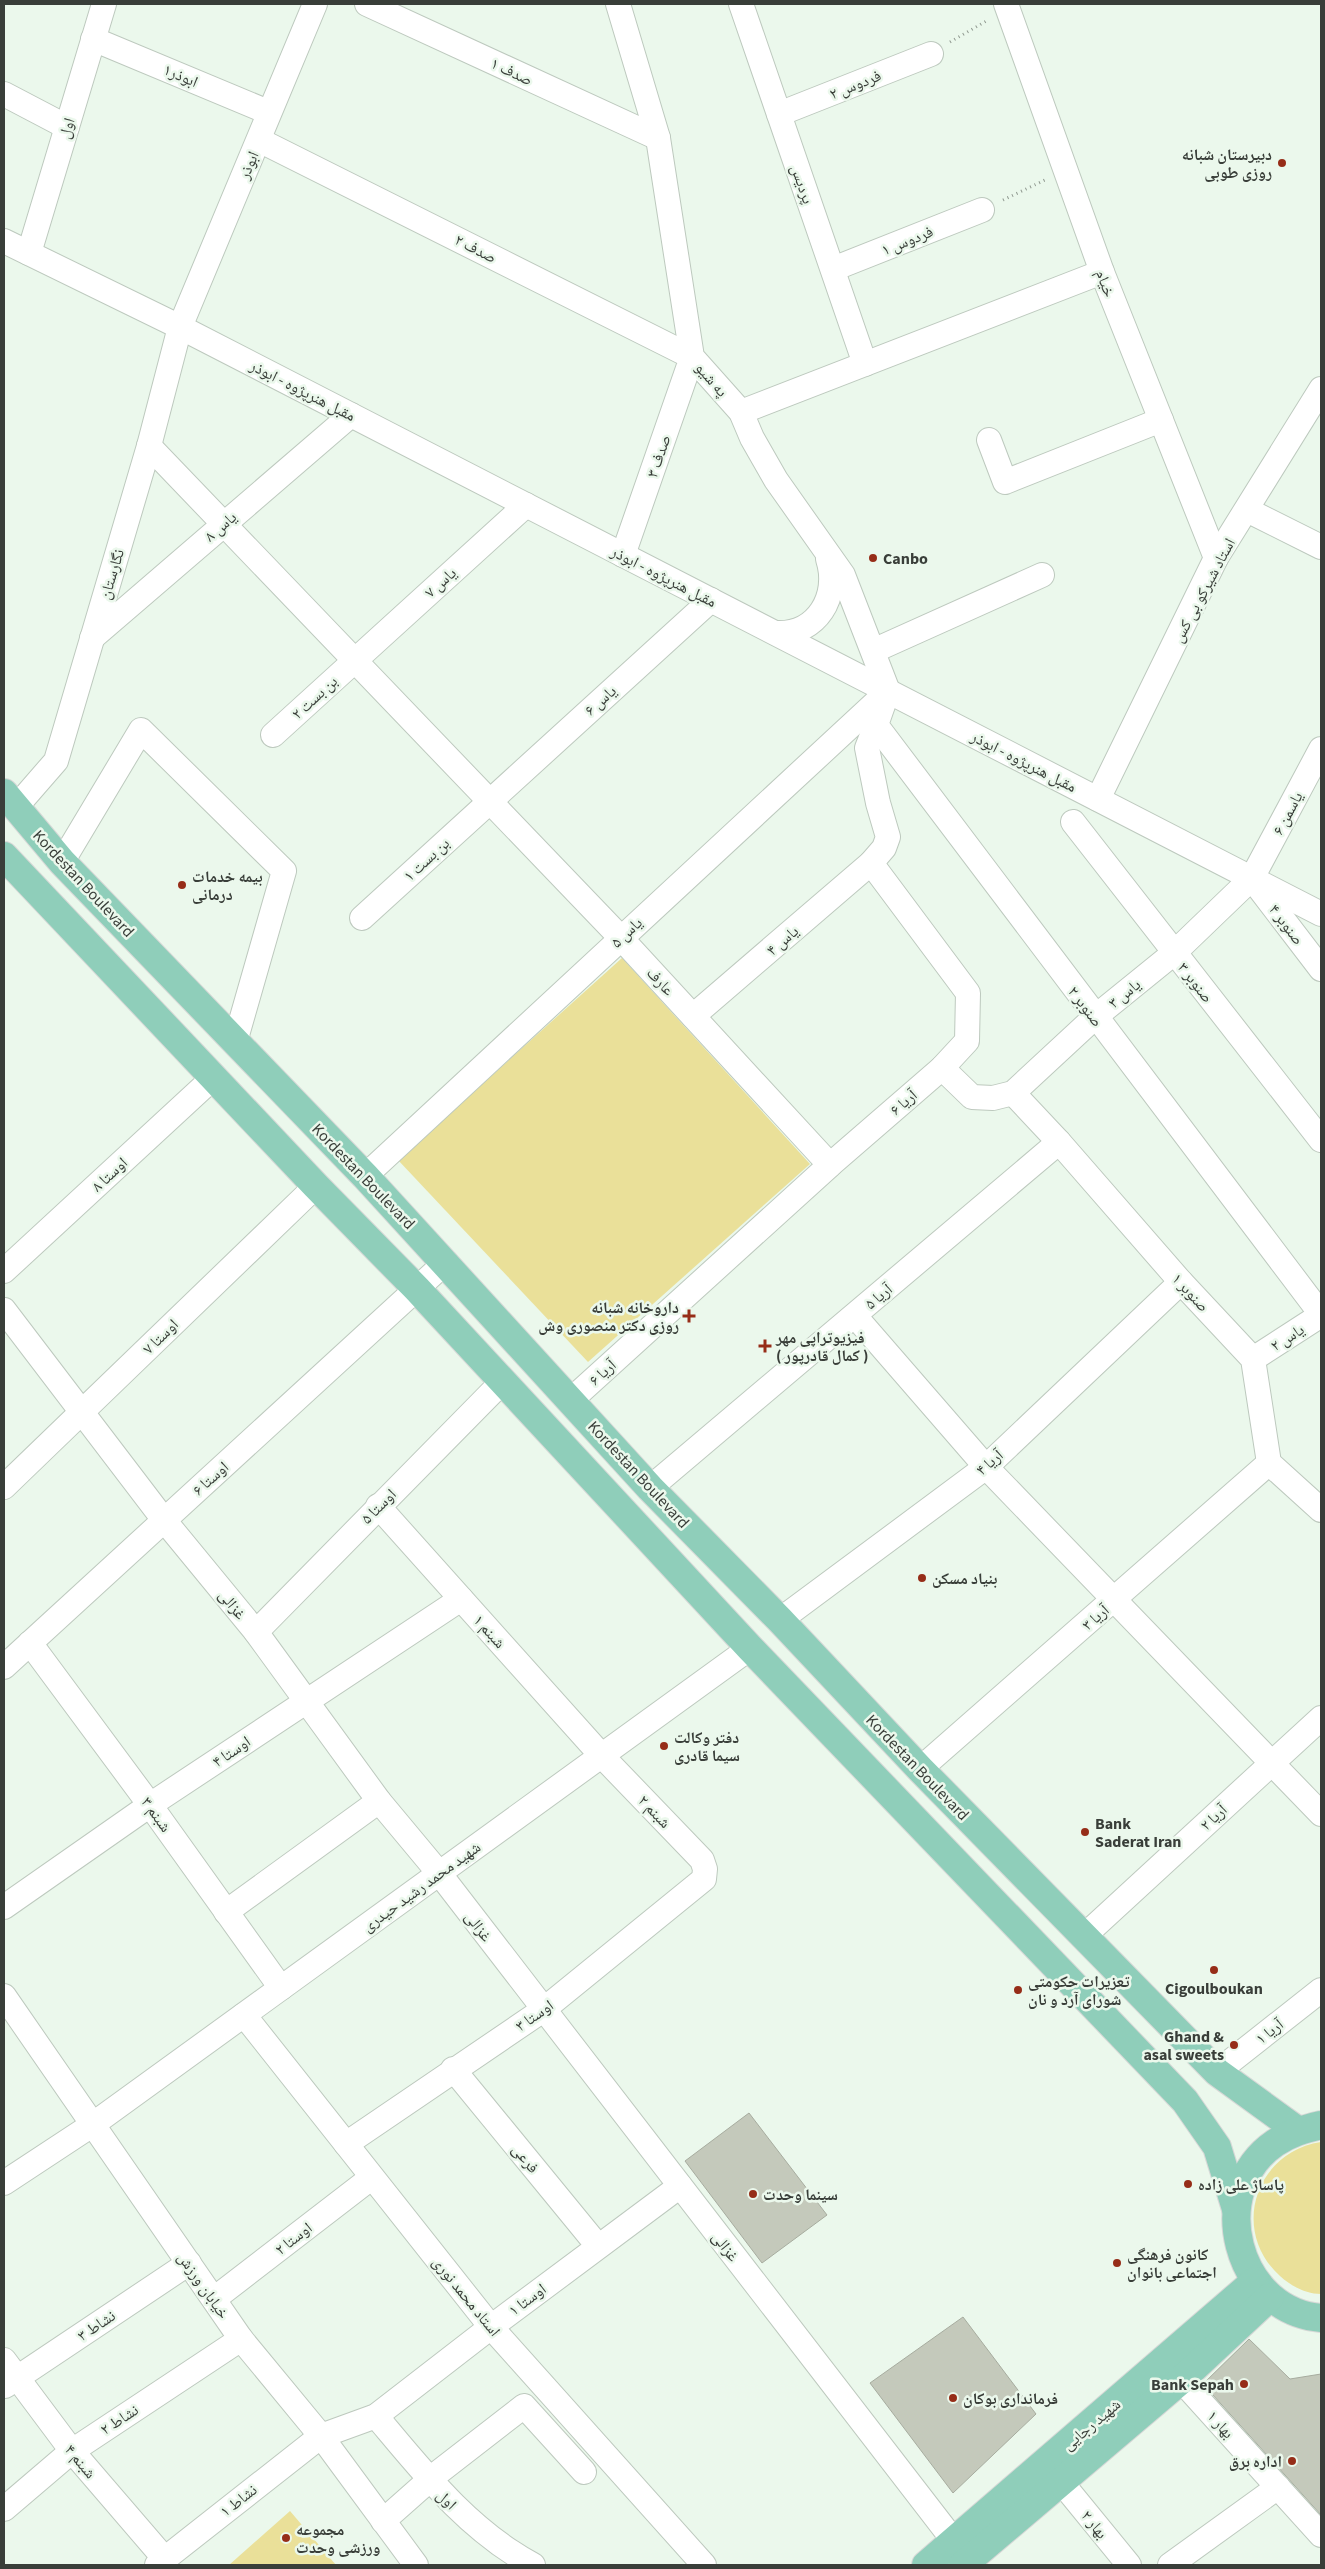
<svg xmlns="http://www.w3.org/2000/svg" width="1325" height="2569" viewBox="0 0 1325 2569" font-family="'Source Sans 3','Noto Naskh Arabic',sans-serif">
	<rect width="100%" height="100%" fill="#ebf8ec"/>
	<g fill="#eae099">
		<polygon points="622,958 810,1164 588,1362 398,1160"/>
		<path d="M1321,2142V2294C1306,2294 1291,2286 1280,2276C1230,2231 1255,2152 1321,2142Z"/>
		<polygon points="290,2511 336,2565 229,2565"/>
	</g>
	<g fill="#c4c9bb" stroke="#a7ac9f">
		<polygon points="749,2113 827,2215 762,2263 685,2161"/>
		<polygon points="963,2317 1036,2414 953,2493 870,2383"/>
		<polygon points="1249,2339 1290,2379 1321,2374 1321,2515 1203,2384"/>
	</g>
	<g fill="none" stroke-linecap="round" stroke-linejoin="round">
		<defs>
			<g id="minor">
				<polyline points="367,4 658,138"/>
				<polyline points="618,4 658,138 692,357 741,412 752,438 776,480 843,575 888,691"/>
				<polyline points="741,4 865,364"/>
				<polyline points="1006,4 1102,272 1216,558"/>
				<polyline points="93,39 268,112"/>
				<polyline points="4,94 67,127"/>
				<polyline points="779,114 931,54"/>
				<polyline points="259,140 692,357 623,555"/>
				<polyline points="4,241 180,327 1321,914"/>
				<polyline points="29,253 104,4"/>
				<polyline points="833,269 982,210"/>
				<polyline points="741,412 1102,272"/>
				<polyline points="989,440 1005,482 1161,420"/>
				<polyline points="149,446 620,937 830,1165"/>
				<polyline points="1247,510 1321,547"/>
				<path d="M776,633C817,635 840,596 828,559"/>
				<polyline points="92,638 351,415"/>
				<polyline points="873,651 1042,575"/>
				<polyline points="888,691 876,725 1321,1314"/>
				<polyline points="273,735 526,505"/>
				<polyline points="1098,799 1216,558 1321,389"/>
				<polyline points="16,807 56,761 149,446 180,327 315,4"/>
				<polyline points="1073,822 1321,1140"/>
				<polyline points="62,862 141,730 284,871 235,1042"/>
				<polyline points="1256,884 1321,969"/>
				<polyline points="362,918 711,600"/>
				<polyline points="693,1016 871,863"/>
				<polyline points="942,1068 972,1097 993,1098 1013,1093 1095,1017 1174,953 1252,878 1321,749"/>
				<polyline points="1013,1093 1059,1142 1181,1282 1253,1359 1269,1463 1321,1510"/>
				<polyline points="365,1176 885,694"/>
				<polyline points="4,1271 213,1078"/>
				<polyline points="4,1310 164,1520 256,1632 379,1801 439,1873 954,2541"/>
				<polyline points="855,1316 986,1467 1321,1814"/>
				<polyline points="1253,1359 1321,1315"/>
				<polyline points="571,1400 830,1165 942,1068 967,1041 968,993 871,863 884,848 888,837 878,803 867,748 876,725"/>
				<polyline points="4,1487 316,1186"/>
				<polyline points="650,1488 1059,1142"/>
				<polyline points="780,1620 986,1467 1181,1282"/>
				<polyline points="256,1632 502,1382"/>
				<polyline points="30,1643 150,1805 281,1988"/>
				<polyline points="4,1667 446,1262"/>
				<polyline points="920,1769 1269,1463"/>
				<polyline points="4,1907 150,1805 461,1599"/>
				<polyline points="226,1912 379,1801"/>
				<polyline points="1083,1937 1321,1718"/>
				<polyline points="4,1996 241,2339 321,2436 416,2565"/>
				<polyline points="244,2015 491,2327 704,2565"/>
				<polyline points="453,2069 598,2246"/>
				<polyline points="1217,2072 1321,1990"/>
				<polyline points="346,2144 543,2010 704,1879 705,1869 702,1860 601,1755 378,1506"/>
				<polyline points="4,2183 92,2125 750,1648"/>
				<polyline points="214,2299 371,2178"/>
				<polyline points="4,2360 72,2451 164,2558"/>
				<polyline points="1181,2380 1321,2535"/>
				<polyline points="5,2386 189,2263"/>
				<path d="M376,2416C423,2472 468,2530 533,2565"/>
				<polyline points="1062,2483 1129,2565"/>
				<polyline points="4,2509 72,2451 241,2339"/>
				<polyline points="383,2521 435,2475 524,2406 584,2472"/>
				<polyline points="157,2565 321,2436 376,2416 491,2327 680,2186"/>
				<polyline points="1170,2565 1278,2487"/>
			</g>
			<g id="major">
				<polyline points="4,793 62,862 365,1176 650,1488 780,1620 920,1769 1217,2072 1297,2130"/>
				<polyline points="4,856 316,1186 417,1289 750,1648 1185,2101 1217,2147 1236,2209"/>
				<path d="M1321,2125C1304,2129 1290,2133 1275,2143C1205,2191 1236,2311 1321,2318"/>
				<polyline points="926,2565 1255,2281"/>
				<polyline points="963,2565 1181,2380 1270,2297"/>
			</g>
		</defs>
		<use href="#minor" stroke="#bdc9be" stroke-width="26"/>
		<use href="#major" stroke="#d7d8d7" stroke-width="30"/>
		<g stroke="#909990" stroke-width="3" stroke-dasharray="1 4" stroke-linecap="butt">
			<polyline points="950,42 988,20"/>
			<polyline points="1003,200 1045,180"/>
		</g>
		<use href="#minor" stroke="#fff" stroke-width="24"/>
		<use href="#major" stroke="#8fceba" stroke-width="28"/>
	</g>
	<g fill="#962d18" stroke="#ebf8ec" stroke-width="2">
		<circle cx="1282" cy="163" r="5"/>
		<circle cx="873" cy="558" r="5"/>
		<circle cx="182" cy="885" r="5"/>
		<path d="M686.5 1308.5h5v5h5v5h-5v5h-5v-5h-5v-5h5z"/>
		<path d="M762.5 1338.5h5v5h5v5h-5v5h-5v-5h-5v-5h5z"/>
		<circle cx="922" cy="1578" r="5"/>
		<circle cx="664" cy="1746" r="5"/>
		<circle cx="1085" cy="1832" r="5"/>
		<circle cx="1214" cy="1970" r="5"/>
		<circle cx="1018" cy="1990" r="5"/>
		<circle cx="1234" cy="2045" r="5"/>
		<circle cx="1188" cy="2184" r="5"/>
		<circle cx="753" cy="2194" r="5"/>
		<circle cx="1117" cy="2263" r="5"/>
		<circle cx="1244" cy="2384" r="5"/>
		<circle cx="953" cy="2398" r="5"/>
		<circle cx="1292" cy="2461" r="5"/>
		<circle cx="286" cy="2538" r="5"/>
	</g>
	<g text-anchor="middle" stroke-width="5" stroke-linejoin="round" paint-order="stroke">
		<g font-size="16" fill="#393e39" stroke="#ebf8ec">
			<text transform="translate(512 71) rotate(25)" y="6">صدف ۱</text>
			<text transform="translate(181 75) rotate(23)" y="6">ابوذر۱</text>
			<text transform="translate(855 84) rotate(-22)" y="6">فردوس ۲</text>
			<text transform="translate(66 128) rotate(-73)" y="6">اول</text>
			<text transform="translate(248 165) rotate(-67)" y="6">ابوذر</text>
			<text transform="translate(803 184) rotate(71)" y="6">پردیس</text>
			<text transform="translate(907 240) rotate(-22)" y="6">فردوس ۱</text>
			<text transform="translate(476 248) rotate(27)" y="6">صدف ۲</text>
			<text transform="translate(1106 283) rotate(69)" y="6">خیام</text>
			<text transform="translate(712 379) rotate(49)" y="6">په شیو</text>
			<text transform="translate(303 390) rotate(27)" y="6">مقبل هنرپژوه - ابوذر</text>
			<text transform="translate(658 456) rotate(-71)" y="6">صدف ۳</text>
			<text transform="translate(220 526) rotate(-41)" y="6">یاس ۸</text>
			<text transform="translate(111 574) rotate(-73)" y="6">نگارستان</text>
			<text transform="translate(664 576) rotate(27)" y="6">مقبل هنرپژوه - ابوذر</text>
			<text transform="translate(440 582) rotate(-42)" y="6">یاس ۷</text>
			<text transform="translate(1203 590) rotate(-62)" y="6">استاد شیرکو بی کس</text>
			<text transform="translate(314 697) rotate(-43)" y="6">بن بست ۲</text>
			<text transform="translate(600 700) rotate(-42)" y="6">یاس ۶</text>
			<text transform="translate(1024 761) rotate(27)" y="6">مقبل هنرپژوه - ابوذر</text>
			<text transform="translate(1287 813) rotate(-62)" y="6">یاسمن ۶</text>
			<text transform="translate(426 859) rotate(-43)" y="6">بن بست ۱</text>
			<text transform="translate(84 883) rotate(47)" y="6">Kordestan Boulevard</text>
			<text transform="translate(1287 924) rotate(53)" y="6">صنوبر ۴</text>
			<text transform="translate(626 932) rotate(-43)" y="6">یاس ۵</text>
			<text transform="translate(782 940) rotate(-41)" y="6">یاس ۴</text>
			<text transform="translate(661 981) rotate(47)" y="6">عارف</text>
			<text transform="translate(1196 982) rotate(52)" y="6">صنوبر ۳</text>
			<text transform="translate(1124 993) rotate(-39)" y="6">یاس ۳</text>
			<text transform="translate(1086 1006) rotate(53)" y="6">صنوبر ۲</text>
			<text transform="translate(903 1102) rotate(-41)" y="6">آریا ۶</text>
			<text transform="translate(109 1174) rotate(-43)" y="6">اوستا ۸</text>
			<text transform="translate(364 1176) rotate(46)" y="6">Kordestan Boulevard</text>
			<text transform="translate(1191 1292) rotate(47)" y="6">صنوبر ۱</text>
			<text transform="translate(878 1296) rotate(-40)" y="6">آریا ۵</text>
			<text transform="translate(160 1336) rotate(-44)" y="6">اوستا ۷</text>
			<text transform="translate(1287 1337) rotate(-33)" y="6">یاس ۲</text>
			<text transform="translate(602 1372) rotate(-42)" y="6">آریا ۶</text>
			<text transform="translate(989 1462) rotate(-41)" y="6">آریا ۴</text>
			<text transform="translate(639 1474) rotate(47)" y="6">Kordestan Boulevard</text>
			<text transform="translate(210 1478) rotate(-42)" y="6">اوستا ۶</text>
			<text transform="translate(378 1506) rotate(-45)" y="6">اوستا ۵</text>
			<text transform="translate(233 1604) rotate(51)" y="6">غزالی</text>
			<text transform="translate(1095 1617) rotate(-41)" y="6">آریا ۳</text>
			<text transform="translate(490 1631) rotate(48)" y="6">شبنم ۱</text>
			<text transform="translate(231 1751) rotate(-34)" y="6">اوستا ۴</text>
			<text transform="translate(918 1767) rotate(46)" y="6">Kordestan Boulevard</text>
			<text transform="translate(655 1811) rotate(46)" y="6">شبنم ۲</text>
			<text transform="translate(157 1814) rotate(54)" y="6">شبنم ۳</text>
			<text transform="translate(1213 1817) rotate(-43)" y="6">آریا ۲</text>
			<text transform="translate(421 1886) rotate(-36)" y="6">شهید محمد رشید حیدری</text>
			<text transform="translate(479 1926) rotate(53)" y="6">غزالی</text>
			<text transform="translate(534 2015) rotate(-35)" y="6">اوستا ۳</text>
			<text transform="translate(1269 2031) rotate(-38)" y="6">آریا ۱</text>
			<text transform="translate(526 2158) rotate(51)" y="6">فرعی</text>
			<text transform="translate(293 2238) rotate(-38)" y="6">اوستا ۲</text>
			<text transform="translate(726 2246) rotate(52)" y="6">غزالی</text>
			<text transform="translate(204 2285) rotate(55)" y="6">خیابان ورزش</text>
			<text transform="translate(467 2296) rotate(51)" y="6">استاد محمد نوری</text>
			<text transform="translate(527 2299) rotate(-37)" y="6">اوستا ۱</text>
			<text transform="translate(96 2325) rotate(-34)" y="6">نشاط ۳</text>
			<text transform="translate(119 2419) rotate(-33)" y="6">نشاط ۲</text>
			<text transform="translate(1091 2424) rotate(-40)" y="6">شهید رجایی</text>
			<text transform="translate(1221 2424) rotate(48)" y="6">بهار ۱</text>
			<text transform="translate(81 2461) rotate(50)" y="6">شبنم ۴</text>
			<text transform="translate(447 2499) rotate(45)" y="6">اول</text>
			<text transform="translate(238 2500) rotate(-38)" y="6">نشاط ۱</text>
			<text transform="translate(1095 2524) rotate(51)" y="6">بهار ۲</text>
		</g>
		<g font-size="16" font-weight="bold" fill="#393e39" stroke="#ebf8ec" text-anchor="start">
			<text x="1272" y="160" text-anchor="end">دبیرستان شبانه<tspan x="1272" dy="18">روزی طوبی</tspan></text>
			<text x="883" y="564">Canbo</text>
			<text x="192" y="882">بیمه خدمات<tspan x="192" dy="18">درمانی</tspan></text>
			<text x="679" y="1313" text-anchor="end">داروخانه شبانه<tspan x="679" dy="18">روزی دکتر منصوری وش</tspan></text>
			<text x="776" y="1343">فیزیوتراپی مهر<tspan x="776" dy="18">( کمال قادرپور )</tspan></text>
			<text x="932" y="1584">بنیاد مسکن</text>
			<text x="674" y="1743">دفتر وکالت<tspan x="674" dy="18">سیما قادری</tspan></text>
			<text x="1095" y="1829">Bank<tspan x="1095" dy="18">Saderat Iran</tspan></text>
			<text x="1028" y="1987">تعزیرات حکومتی<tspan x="1028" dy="18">شورای آرد و نان</tspan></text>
			<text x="1214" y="1994" text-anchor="middle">Cigoulboukan</text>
			<text x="1224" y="2042" text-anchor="end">Ghand &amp;<tspan x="1224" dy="18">asal sweets</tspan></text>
			<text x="1198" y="2190">پاساژ علی زاده</text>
			<text x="763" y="2200">سینما وحدت</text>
			<text x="1127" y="2260">کانون فرهنگی<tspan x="1127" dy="18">اجتماعی بانوان</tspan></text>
			<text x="1234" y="2390" text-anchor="end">Bank Sepah</text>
			<text x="963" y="2404">فرمانداری بوکان</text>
			<text x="1282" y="2467" text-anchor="end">اداره برق</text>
			<text x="296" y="2535">مجموعه<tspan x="296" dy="18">ورزشی وحدت</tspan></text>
		</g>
	</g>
	<rect width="1325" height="2569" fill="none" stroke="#393e39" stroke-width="10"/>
</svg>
